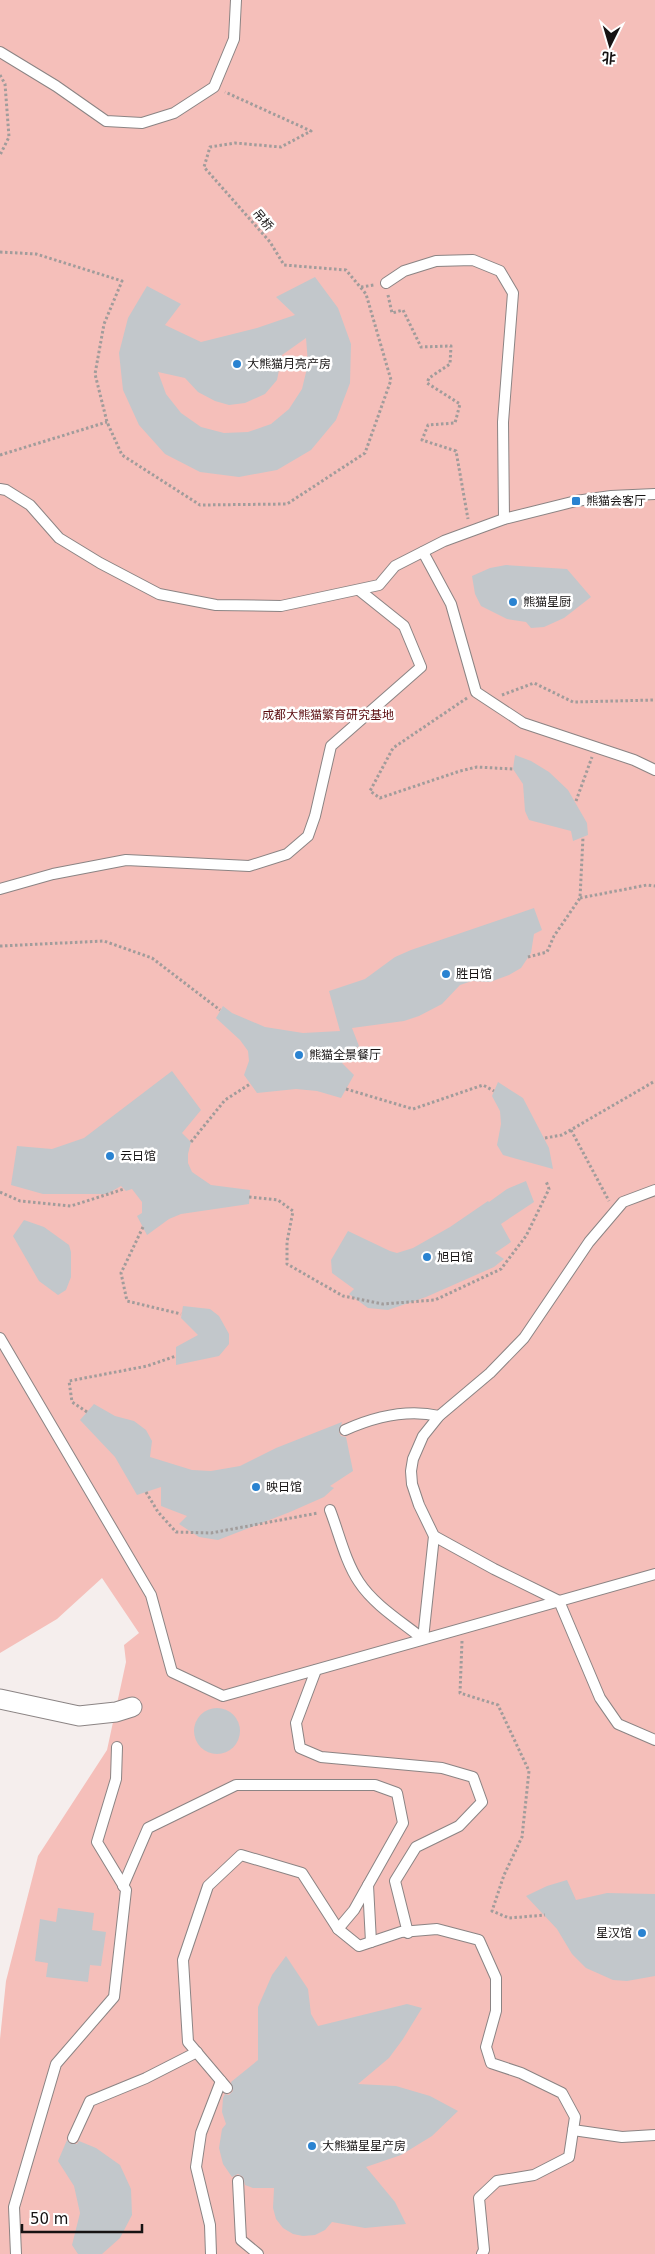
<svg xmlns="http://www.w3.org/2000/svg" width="655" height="2254" viewBox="0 0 655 2254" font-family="'DejaVu Sans','Noto Sans SC',sans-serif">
	<rect width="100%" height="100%" fill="#f5eeed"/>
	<polygon fill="#f5bfba" points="0,0 655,0 655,2254 0,2254 0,2039 6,1981 38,1856 107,1750 126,1662 124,1645 139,1633 102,1578 57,1619 0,1653"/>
	<g fill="#c2c7cb" fill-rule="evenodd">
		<path d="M315,277L338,308L351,344L350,383L336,420L311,450L277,470L239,477L200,472L165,454L139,425L123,390L119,353L128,318L147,286L181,304L165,325L201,342L257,328L295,315L276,297ZM306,338L308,364L302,389L289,409L271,424L248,432L224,433L201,427L181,413L166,394L158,372L185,378L198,392L215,401L229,405L245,403L265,394L277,380L282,355Z"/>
		<polygon points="506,565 567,569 591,597 564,618 544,627 531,628 526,622 507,619 481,606 475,594 472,576 490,568"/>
		<polygon points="515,755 531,761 549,772 568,790 587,823 588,835 573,841 571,831 529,820 525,811 523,784 513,769"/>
		<polygon points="534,908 542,930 534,934 531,953 521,968 509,975 490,982 472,981 460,985 442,1004 419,1016 404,1021 352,1028 359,1046 342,1063 354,1075 341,1098 317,1091 296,1089 257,1093 244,1075 249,1061 248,1051 240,1040 216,1018 223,1006 232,1013 265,1027 303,1033 340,1031 329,991 365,979 395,957 411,950"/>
		<polygon points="172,1071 201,1110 182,1133 191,1142 188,1154 188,1163 192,1172 211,1185 250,1190 249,1204 181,1214 169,1219 147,1235 137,1216 142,1213 142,1202 132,1189 126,1191 121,1186 107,1194 43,1194 11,1185 17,1146 52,1149 84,1138"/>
		<polygon points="498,1082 523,1098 549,1148 553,1169 503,1155 497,1145 501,1124 500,1111 492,1096"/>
		<polygon points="526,1181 534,1202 501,1224 511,1242 495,1253 504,1259 494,1267 426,1297 388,1310 368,1308 349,1294 354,1289 332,1273 331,1260 348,1231 390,1251 397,1253 413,1248 450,1227 488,1201 489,1202 507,1189"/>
		<polygon points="24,1220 44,1227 69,1245 71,1252 71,1277 66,1290 58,1295 39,1281 13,1236"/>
		<polygon points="183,1306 210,1309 219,1316 229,1334 229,1344 219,1356 176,1365 176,1347 198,1335 181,1318"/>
		<polygon points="94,1404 115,1416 134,1421 146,1430 152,1441 150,1457 192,1470 211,1471 240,1466 276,1448 342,1422 339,1432 341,1436 346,1437 353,1471 330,1486 334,1488 324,1497 290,1512 218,1540 199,1537 179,1524 187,1516 161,1506 161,1487 137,1495 115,1457 80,1420"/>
		<circle cx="217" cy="1731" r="23"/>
		<polygon points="567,1880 576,1900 607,1893 655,1894 655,1976 627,1981 613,1980 586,1968 572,1954 557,1929 526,1896 547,1886"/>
		<polygon points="58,1908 94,1913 92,1930 106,1932 101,1966 90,1965 88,1982 46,1977 48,1963 35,1961 40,1919 56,1922"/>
		<polygon points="286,1956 308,1989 311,2014 318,2026 407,2004 422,2008 403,2039 389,2058 358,2084 396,2086 430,2096 458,2111 432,2136 401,2155 366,2167 395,2202 406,2224 365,2228 332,2222 325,2230 315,2235 303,2236 293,2234 283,2228 276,2219 273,2208 274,2188 253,2188 245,2185 243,2177 238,2174 232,2177 223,2164 219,2148 222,2129 226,2124 222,2112 223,2098 225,2094 229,2095 233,2091 231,2082 258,2060 258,2007 272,1975"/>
		<polygon points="67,2140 71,2144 77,2144 79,2141 96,2148 120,2165 131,2189 132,2215 120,2238 102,2254 78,2254 72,2245 80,2213 74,2186 58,2161"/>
	</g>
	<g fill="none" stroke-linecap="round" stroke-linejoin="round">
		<defs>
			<g id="service">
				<polyline points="0,52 56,86 106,121 142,123 174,113 214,87 234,39 236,0"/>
				<polyline points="386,283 404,271 436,261 473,260 500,271 513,293 503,422 504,519"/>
				<polyline points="0,489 6,490 30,505 59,538 100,563 159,594 216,605 281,606 379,585 395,566 444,541 504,519 576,501 611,496 655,494"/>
				<polyline points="423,552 451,604 476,692 523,723 634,760 655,770"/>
				<polyline points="0,889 53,874 126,860 249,866 287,854 308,836 315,816 331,746 421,667 404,626 359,590"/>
				<polyline points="655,1190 623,1202 589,1242 524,1338 490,1373 439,1416 423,1436 413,1459 411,1471 412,1484 419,1505 434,1536 494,1569 559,1601 600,1698 618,1724 655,1740"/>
				<polyline points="0,1338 151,1595 172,1672 223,1696 655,1574"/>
				<path d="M345,1430C374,1417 408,1409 439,1416"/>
				<path d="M330,1510C339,1533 345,1561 359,1582C374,1605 402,1622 423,1639"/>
				<polyline points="423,1639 434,1536"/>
				<polyline points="316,1670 296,1723 300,1748 321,1757 442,1768 473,1777 482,1802 459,1826 416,1847 395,1881 408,1933"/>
				<polyline points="368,1885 371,1942"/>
				<polyline points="123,1886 148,1828 236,1785 375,1785 397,1793 403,1823 354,1910 338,1929"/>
				<polyline points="227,2088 188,2042 183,1960 208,1886 241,1855 302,1873 338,1929 359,1946 401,1932 437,1929 479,1940 496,1978 496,2011 486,2047 491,2063 521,2073 562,2093 575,2117 569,2157 534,2175 497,2181 479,2198 484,2250 482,2254"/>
				<polyline points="573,2130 622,2137 655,2135"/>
				<polyline points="73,2138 90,2101 146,2078 197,2052"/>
				<polyline points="238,2181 241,2240 258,2254"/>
				<polyline points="16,2254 14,2207 56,2064 114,1997 126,1890 97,1842 116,1779 117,1747"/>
				<polyline points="211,2254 210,2225 196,2167 201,2133 221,2081"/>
			</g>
			<polyline id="minor" points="0,1699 79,1716 116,1712 132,1707"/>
		</defs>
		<use href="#service" stroke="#8b8484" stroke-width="12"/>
		<use href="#minor" stroke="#8b8484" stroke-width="21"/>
		<g stroke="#a19c9b" stroke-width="3" stroke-dasharray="2.5 2.5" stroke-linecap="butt">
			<polyline points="0,75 5,84 9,137 0,155"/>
			<polyline points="0,252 36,254 122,281 104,324 95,374 107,422 122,455 200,505 287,504 365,453 391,380 366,294 346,270 284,265 270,242 204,167 210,147 235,143 281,147 311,131 225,92"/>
			<polyline points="361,287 374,285"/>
			<polyline points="388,295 392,313 403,310 421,347 451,346 450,364 429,378 427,383 460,404 455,423 428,425 422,440 456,451 468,519"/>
			<polyline points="0,455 107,422"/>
			<polyline points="502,695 534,683 573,702 655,700"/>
			<polyline points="467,698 393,748 370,791 380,798 460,771 477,767 513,769"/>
			<polyline points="576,801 592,757"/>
			<polyline points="580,898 647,885 655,886"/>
			<polyline points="0,946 104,941 152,958 220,1010"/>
			<polyline points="528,957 547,952 554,936 580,898 583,837"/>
			<polyline points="346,1089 413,1109 483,1085 494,1091"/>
			<polyline points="571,1130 609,1201"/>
			<polyline points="545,1138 562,1135 655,1081"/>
			<polyline points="191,1142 225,1100 250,1084"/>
			<polyline points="0,1192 20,1201 71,1206 124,1189"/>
			<polyline points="249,1197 278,1200 293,1211 287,1242 287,1264 343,1296 383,1304 435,1300 501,1269 526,1236 549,1189 546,1181"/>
			<polyline points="143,1227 121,1273 127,1301 181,1314"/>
			<polyline points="87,1412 72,1402 69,1381 147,1366 176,1356"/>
			<polyline points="146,1492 158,1512 176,1532 211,1533 318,1513"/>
			<polyline points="462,1641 460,1693 498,1705 529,1771 522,1837 504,1875 492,1911 509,1918 545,1915"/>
		</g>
		<use href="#service" stroke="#fff" stroke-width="10"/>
		<use href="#minor" stroke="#fff" stroke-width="19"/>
	</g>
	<g fill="#2a83d1" stroke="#fff" stroke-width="2">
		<circle cx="237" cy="364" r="5"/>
		<rect x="571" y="496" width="10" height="10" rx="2.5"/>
		<circle cx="513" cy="602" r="5"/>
		<circle cx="446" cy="974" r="5"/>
		<circle cx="299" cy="1055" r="5"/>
		<circle cx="110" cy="1156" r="5"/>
		<circle cx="427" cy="1257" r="5"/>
		<circle cx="256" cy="1487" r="5"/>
		<circle cx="642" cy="1933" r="5"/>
		<circle cx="312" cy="2146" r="5"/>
	</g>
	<g text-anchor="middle" stroke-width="5" stroke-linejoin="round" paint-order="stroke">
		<g font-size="12" fill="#161313" stroke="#fff">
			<text transform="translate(263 220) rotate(50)" y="4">吊桥</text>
		</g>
		<g font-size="12" fill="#161313" stroke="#fff" text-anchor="start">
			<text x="247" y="368">大熊猫月亮产房</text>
			<text x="586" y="505">熊猫会客厅</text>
			<text x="523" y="606">熊猫星厨</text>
			<text x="456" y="978">胜日馆</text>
			<text x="309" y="1059">熊猫全景餐厅</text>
			<text x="120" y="1160">云日馆</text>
			<text x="437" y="1261">旭日馆</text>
			<text x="266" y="1491">映日馆</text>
			<text x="632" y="1937" text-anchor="end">星汉馆</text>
			<text x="322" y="2150">大熊猫星星产房</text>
		</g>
		<g font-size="12" fill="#5a0b0e" stroke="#fff">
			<text x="328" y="719">成都大熊猫繁育研究基地</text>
		</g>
	</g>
	<g transform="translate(610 45) rotate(185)" stroke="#ffffff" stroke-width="4" paint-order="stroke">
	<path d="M0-4L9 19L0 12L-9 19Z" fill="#161313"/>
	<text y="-8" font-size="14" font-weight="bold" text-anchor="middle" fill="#161313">北</text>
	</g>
	<path d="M22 2224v8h120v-8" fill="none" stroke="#161313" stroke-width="2.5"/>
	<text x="30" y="2224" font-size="15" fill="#161313" stroke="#ffffff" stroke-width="4" paint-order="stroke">50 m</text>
</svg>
